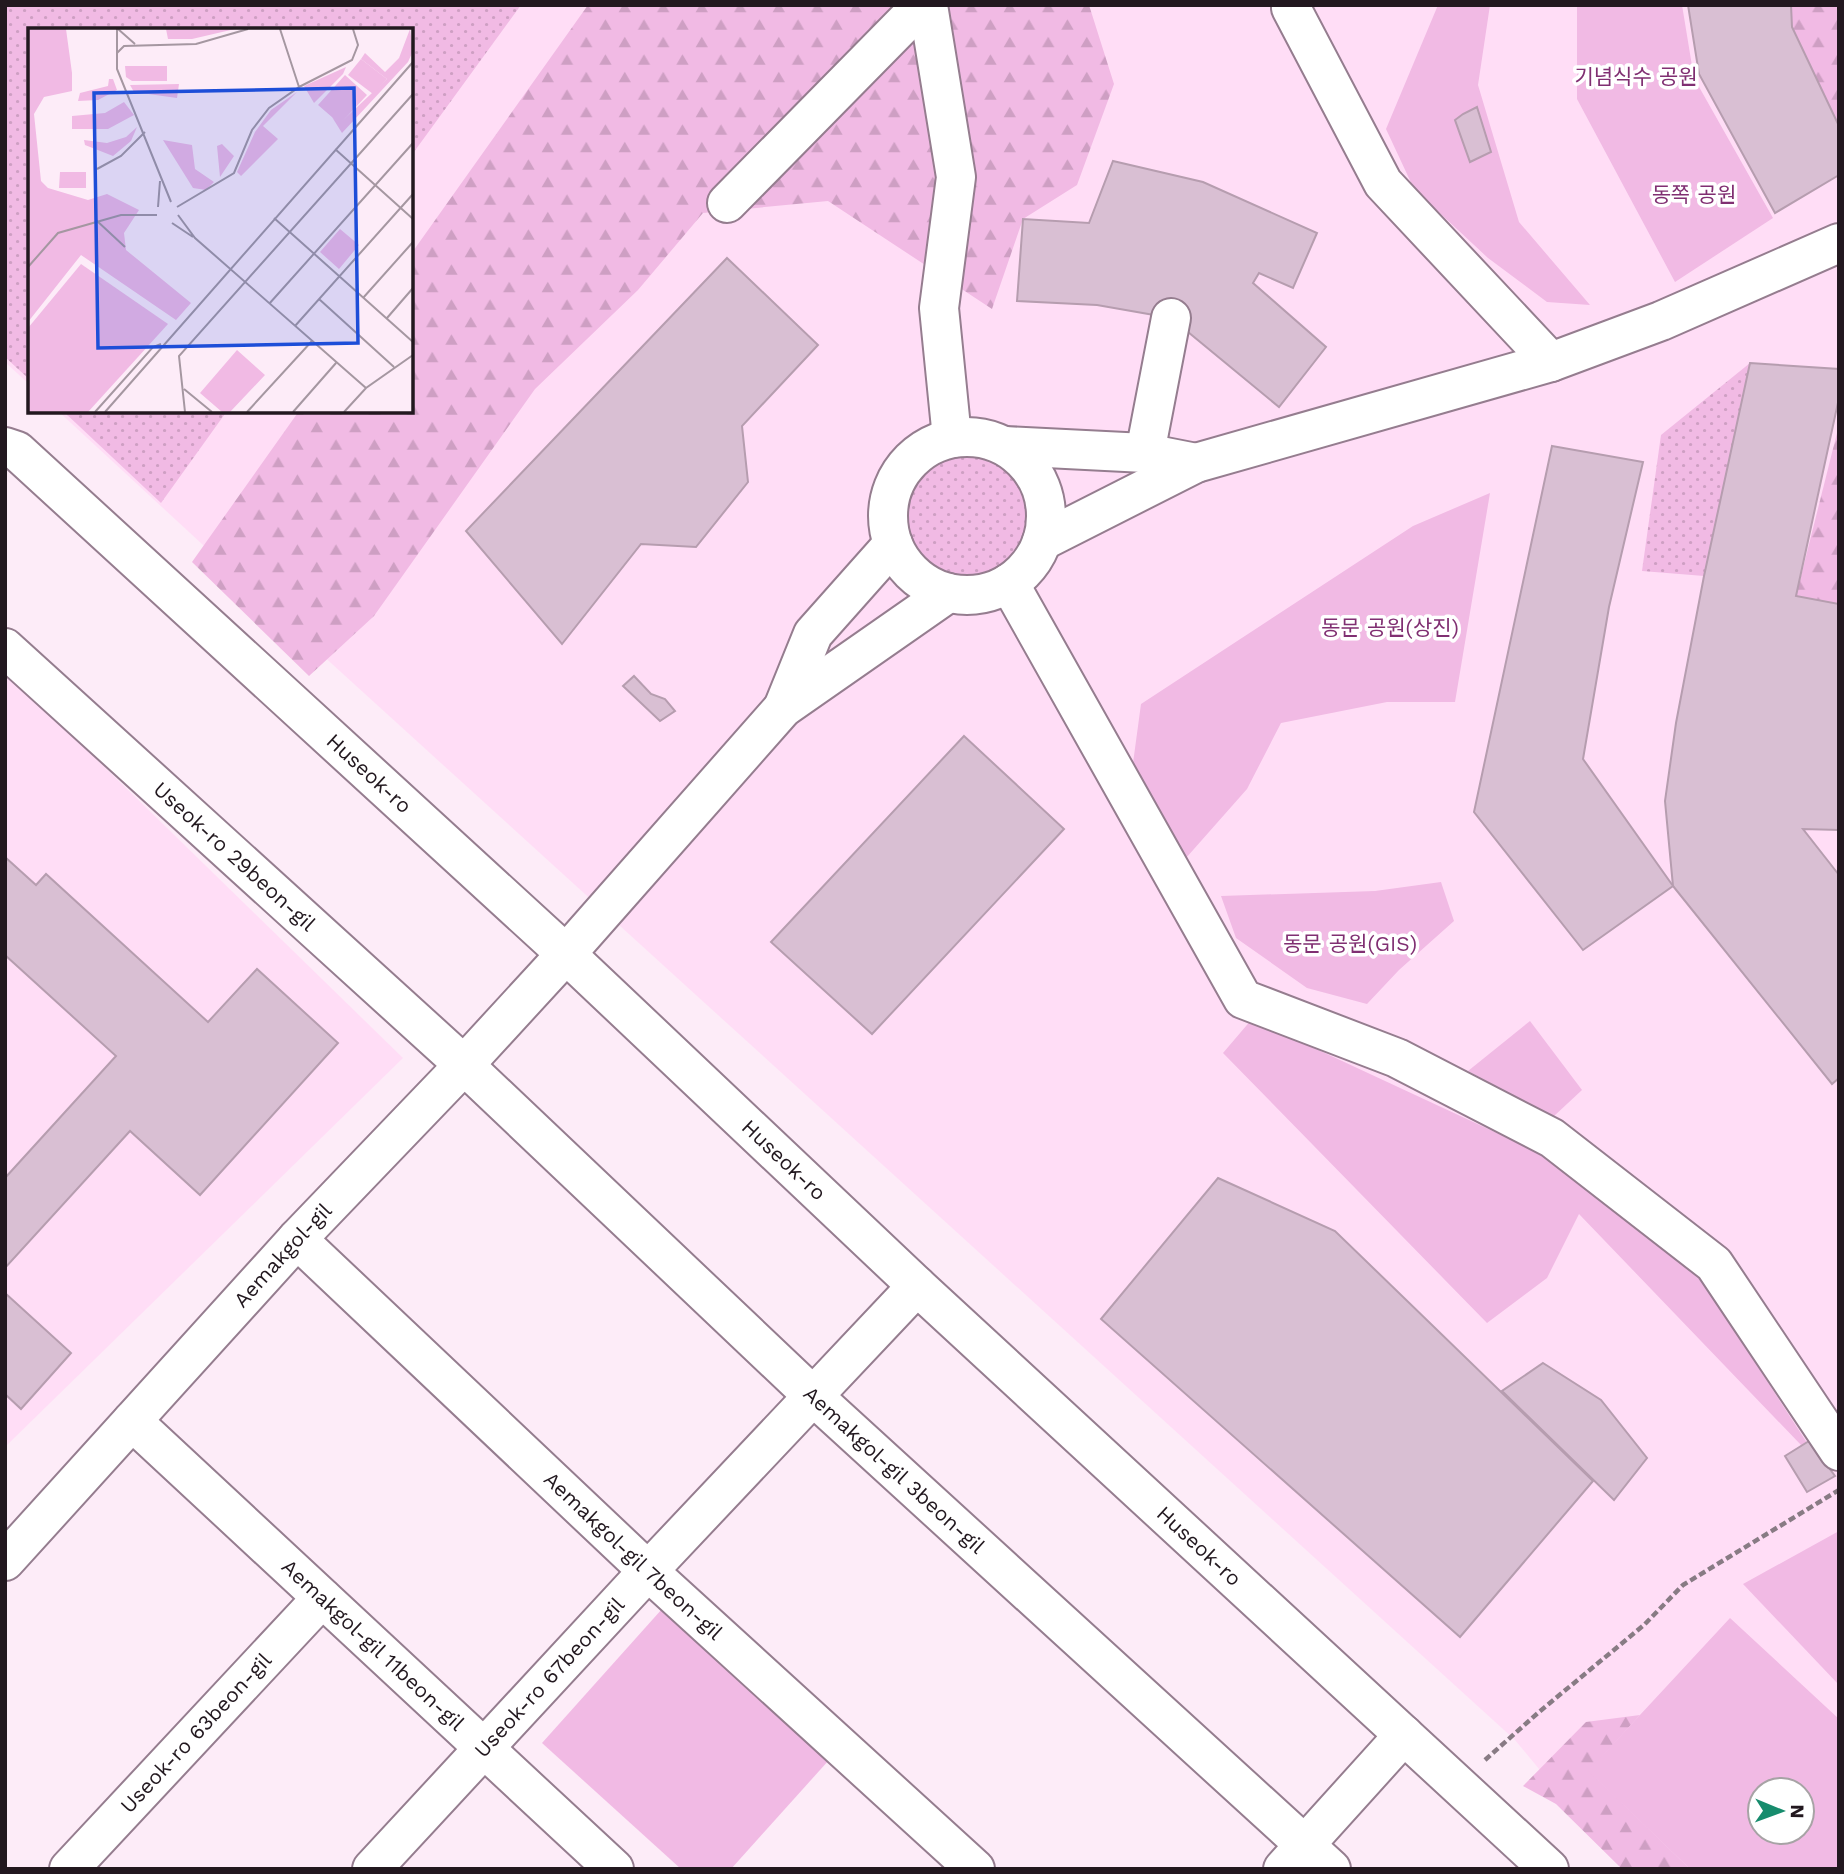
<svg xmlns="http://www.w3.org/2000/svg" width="1844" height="1874" viewBox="0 0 1844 1874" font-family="'Work Sans','Noto Sans KR',sans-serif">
	<defs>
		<pattern id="grass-dots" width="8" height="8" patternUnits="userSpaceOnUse" patternTransform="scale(1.75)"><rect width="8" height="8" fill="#f1bae4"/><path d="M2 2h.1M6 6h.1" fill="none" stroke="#ce9fc3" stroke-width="1.8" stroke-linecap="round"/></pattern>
		<pattern id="forest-firs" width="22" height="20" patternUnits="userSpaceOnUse" patternTransform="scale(1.75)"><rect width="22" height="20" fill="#f1bae4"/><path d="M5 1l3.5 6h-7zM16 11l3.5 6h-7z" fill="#ce9fc3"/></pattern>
	</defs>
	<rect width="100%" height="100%" fill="#fdecf8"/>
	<g fill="#ffddf6" fill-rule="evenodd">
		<path d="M5,5H1839V1869H1642L1573,1810L1515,1740L320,653L58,411H411V30H30V385L5,362ZM1760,1790H1802V1832H1760Z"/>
		<polygon points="5,670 403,1058 5,1447"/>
	</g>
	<g fill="url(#grass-dots)">
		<polygon points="5,5 521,5 411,156 411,30 30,30 30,380 5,357"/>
		<polygon points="1750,363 1704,576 1642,571 1661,435"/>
		<polygon points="63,411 227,411 161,503"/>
		<circle cx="964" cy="521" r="65"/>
	</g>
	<g fill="url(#forest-firs)">
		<polygon points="588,5 1089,5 1114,84 1077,185 1023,219 992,309 828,201 703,213 638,290 535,389 374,616 309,676 192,562 299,411 411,411 411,254"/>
		<polygon points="1791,5 1839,5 1839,126 1792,27"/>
		<polygon points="1839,425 1839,605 1796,596"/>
		<polygon points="1640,1715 1589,1771 1690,1869 1622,1869 1556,1804 1523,1786 1586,1722"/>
	</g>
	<g fill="#f1bae4" fill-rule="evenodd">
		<polygon points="1438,5 1490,5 1478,85 1519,222 1590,305 1547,302 1488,258 1414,189 1386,129"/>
		<polygon points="1577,5 1682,5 1694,78 1773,218 1675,282 1577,99"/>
		<polygon points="1490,493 1455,702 1387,702 1281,723 1247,789 1186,858 1128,800 1141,704 1413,526"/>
		<polygon points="1441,882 1454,921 1399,970 1367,1004 1307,988 1236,938 1221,896 1375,891"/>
		<polygon points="1252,1019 1542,1154 1699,1276 1824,1469 1579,1214 1547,1278 1487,1323 1223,1053"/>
		<polygon points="1530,1021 1582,1090 1553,1117 1468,1071"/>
		<polygon points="1839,1531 1839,1685 1743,1584"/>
		<polygon points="662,1609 829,1760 731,1869 681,1869 542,1743"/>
		<path d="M1730,1618L1839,1719V1869H1690L1588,1771ZM1760,1790H1802V1832H1760Z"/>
	</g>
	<g fill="#d9bfd3" stroke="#b69daf" stroke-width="2">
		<polygon points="1688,5 1791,5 1792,27 1839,126 1839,175 1775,213 1699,74"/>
		<polygon points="1477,107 1491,152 1470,162 1455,120 1463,114"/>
		<polygon points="1113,161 1203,182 1317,233 1293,288 1259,273 1253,283 1326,347 1279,407 1171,318 1097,305 1017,301 1023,219 1089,223"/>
		<polygon points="727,258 818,345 742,426 748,482 696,547 641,544 562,644 466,531"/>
		<polygon points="1750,363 1839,369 1839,398 1796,596 1839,604 1839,830 1803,829 1839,875 1839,1078 1832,1084 1673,886 1665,801 1676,723 1704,576"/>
		<polygon points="1552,446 1643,462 1609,607 1583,759 1673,886 1583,950 1474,812"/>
		<polygon points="634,676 651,694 665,699 675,711 660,721 623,686"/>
		<polygon points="964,736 1064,829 872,1034 771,942"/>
		<polygon points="5,857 36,885 46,874 208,1022 257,969 338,1043 200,1195 130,1131 5,1268 5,1178 116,1056 5,955"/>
		<polygon points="1218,1178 1335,1231 1593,1481 1460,1637 1101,1319"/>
		<polygon points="5,1293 71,1353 21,1409 5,1394"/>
		<polygon points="1543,1363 1601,1400 1647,1458 1614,1500 1502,1391"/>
		<polygon points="1809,1441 1835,1476 1807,1492 1785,1456"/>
	</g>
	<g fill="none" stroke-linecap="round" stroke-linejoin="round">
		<defs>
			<g id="minor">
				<polyline points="928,5 956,177 939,308 952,438"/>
				<polyline points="1291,8 1383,183 1551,362"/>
				<polyline points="727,203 922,5"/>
				<circle cx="967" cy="516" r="79"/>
				<polyline points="1005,446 1145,453 1196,463"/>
				<path id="s1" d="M5,447L17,451L566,954L917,1286L1549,1869"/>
				<polyline points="1145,453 1171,318"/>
				<polyline points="1042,541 1196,463 1551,362 1661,321 1839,243"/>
				<polyline points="1009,583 1243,999 1397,1058 1552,1138 1714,1264 1839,1451"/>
				<path id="s2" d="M5,648L464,1065L813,1396L1331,1869"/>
				<polyline points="783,708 813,634 893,544"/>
				<path id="s3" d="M297,1239L648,1571L975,1869"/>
				<path id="s4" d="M132,1421L614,1869"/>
				<path id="s5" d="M5,1561L297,1239L464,1065L566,954L783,708L948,593"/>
				<path id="s6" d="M69,1869L322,1598"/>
				<path id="s7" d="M372,1869L648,1571L917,1286"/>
				<polyline points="1283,1869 1404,1735"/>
			</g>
		</defs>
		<use href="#minor" stroke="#957d8f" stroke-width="42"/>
		<polyline stroke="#887b84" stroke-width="4.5" stroke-dasharray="7 3.5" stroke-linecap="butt" points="1485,1760 1539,1712 1644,1625 1683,1585 1839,1490"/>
		<use href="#minor" stroke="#fff" stroke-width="38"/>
	</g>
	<g text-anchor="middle" stroke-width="7" stroke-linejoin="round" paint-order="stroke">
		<g font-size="21" fill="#802f72" stroke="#fff">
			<text x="1636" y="84">기념식수 공원</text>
			<text x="1694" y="202">동쪽 공원</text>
			<text x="1390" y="635">동문 공원(상진)</text>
			<text x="1350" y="951">동문 공원(GIS)</text>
		</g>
		<g font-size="21" fill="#22181f" stroke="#fff">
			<text dy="7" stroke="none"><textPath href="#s1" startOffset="490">Huseok-ro</textPath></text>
			<text dy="7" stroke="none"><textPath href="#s2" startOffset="310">Useok-ro 29beon-gil</textPath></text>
			<text dy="7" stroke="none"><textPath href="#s1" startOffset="1057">Huseok-ro</textPath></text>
			<text dy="7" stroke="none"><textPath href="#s5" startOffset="413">Aemakgol-gil</textPath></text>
			<text dy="7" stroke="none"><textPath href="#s2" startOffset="1211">Aemakgol-gil 3beon-gil</textPath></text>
			<text dy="7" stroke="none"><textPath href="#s1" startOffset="1624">Huseok-ro</textPath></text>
			<text dy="7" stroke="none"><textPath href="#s3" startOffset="462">Aemakgol-gil 7beon-gil</textPath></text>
			<text dy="7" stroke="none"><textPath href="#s4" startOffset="329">Aemakgol-gil 11beon-gil</textPath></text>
			<text dy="7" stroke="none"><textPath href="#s7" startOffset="261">Useok-ro 67beon-gil</textPath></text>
			<text dy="7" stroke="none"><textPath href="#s6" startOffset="186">Useok-ro 63beon-gil</textPath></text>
		</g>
	</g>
	<g transform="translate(28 28)">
		<rect width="385" height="385" fill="#fdecf8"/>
		<path d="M53,236L140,296L60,384H0V300Z" fill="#f1bae4"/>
		<path d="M0,1H38L44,45V63L16,69L6,86L13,153L20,160L60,172L79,166L111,182L96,205L98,222L163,275L148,292L53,227L0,294ZM382,1L385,23L380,34L314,105L304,89L312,95L359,51L333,31L337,25L357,44L371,30ZM81,51H85L89,62L70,72L50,73L52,65L80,58ZM151,56L149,70L106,64L102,57Z" fill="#f1bae4"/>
		<path d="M138,1H207L164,11H140ZM333,31L359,51L345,66L320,47ZM97,38H139V53H104L98,49ZM318,39L315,46L286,75L276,58ZM317,47L339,67L312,96L290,77ZM269,64L235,98L250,111L213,148L209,144L227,104L243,82ZM96,74L106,87L80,101H44V88L77,85ZM109,99L103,113L85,128L57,117L56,112L79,115L98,109ZM135,112L164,117L167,141L186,154L178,162L165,160ZM194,116L206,128L192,149L189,118ZM32,144H58V160H31ZM312,201L331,217L311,241L292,224ZM209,322L237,347L202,384H194L172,365Z" fill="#f1bae4"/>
		<path fill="none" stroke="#a597a1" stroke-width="2" d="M89,1V41L143,174M90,1L107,16M89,25L96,18L168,16L220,1M271,59L324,32L330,17L325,1M307,121L385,191M69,141L93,128L117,104M130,179L132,153M149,179L206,145L224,102L241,80L271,59L252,1M150,187L167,210L338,360M246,190L385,314M68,192L97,219M144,195L165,209M0,239L30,205L93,187H129M335,270L385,214M291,271L366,339M241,276L385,115M359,290L385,260M267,298L385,166M156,361L184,384M67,384L125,319L133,316M77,384L385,34M157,384L151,328L385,66M219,384L284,313M265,384L308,335M316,384L338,360L385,327"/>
		<path fill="#1d4ed8" fill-opacity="0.15" stroke="#1d4ed8" stroke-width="3.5" d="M326,60L330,315L70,320L66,65Z"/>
		<rect width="385" height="385" fill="none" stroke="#22181f" stroke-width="3.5"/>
	</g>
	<rect width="1844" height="1874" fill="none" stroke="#22181f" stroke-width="14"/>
	<g transform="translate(1781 1811) rotate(91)"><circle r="33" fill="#ffffff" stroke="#a7a3a5" stroke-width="2"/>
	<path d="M0-5L12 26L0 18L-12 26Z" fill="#178c6d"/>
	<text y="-10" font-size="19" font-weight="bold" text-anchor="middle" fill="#22181f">N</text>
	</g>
</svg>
